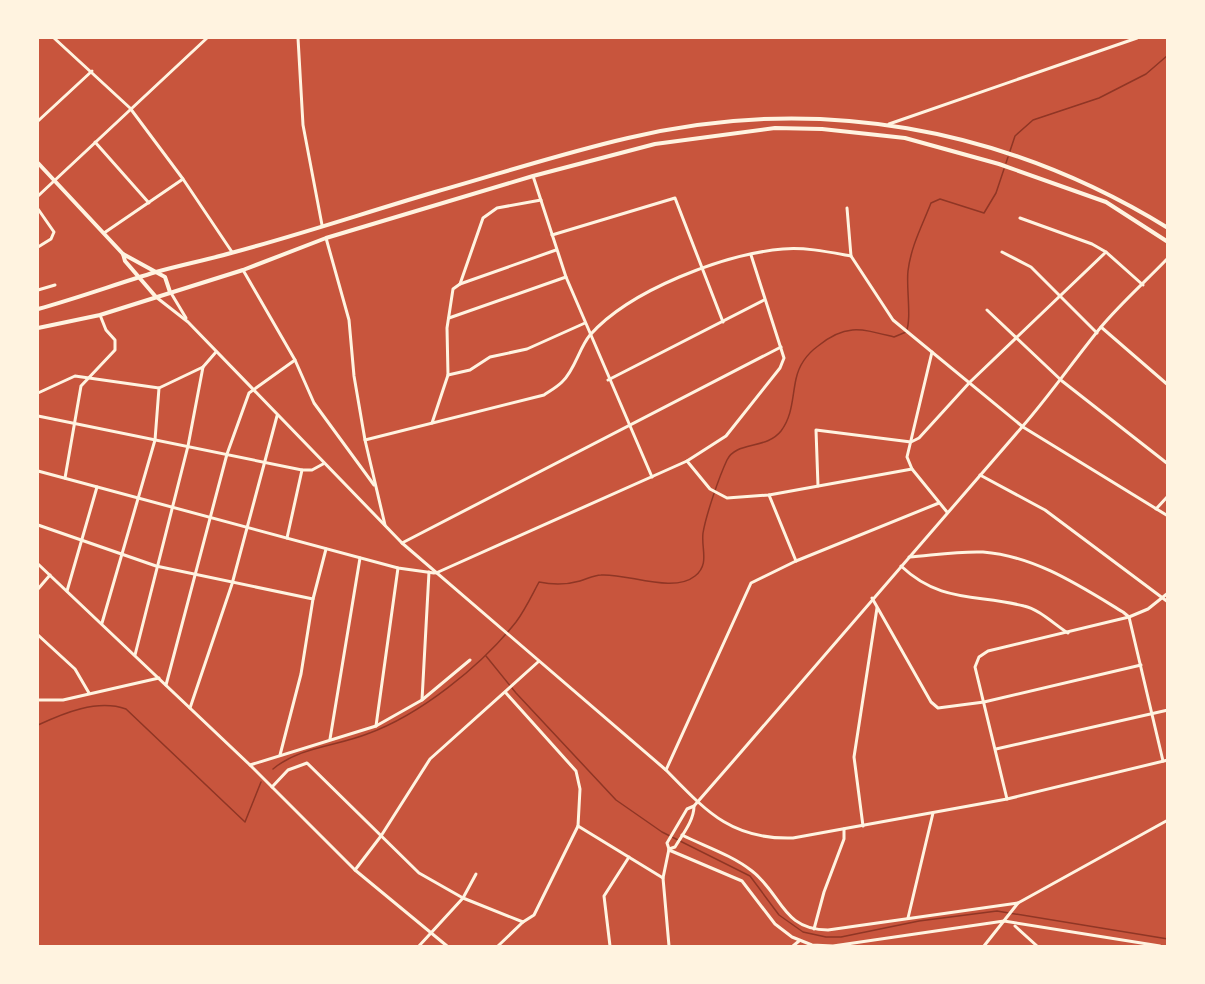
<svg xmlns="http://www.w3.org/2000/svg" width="1205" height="984" viewBox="0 0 1205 984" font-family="Montserrat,sans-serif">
	<rect width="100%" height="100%" fill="#c8553d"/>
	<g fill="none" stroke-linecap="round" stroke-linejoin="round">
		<g stroke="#8f3625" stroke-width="1.5">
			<polyline points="1010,151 1015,136 1033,120 1099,98 1146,74 1168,55"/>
			<polyline points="1006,163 1008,157"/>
			<polyline points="486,656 516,693 616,800 662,832 750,876 779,915 803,932 826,937 841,937 919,921 997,911 1168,939"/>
			<path d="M38,725C64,713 97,699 126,709L245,822L261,782"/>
			<path d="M273,769C299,747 337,746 367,734C420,715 481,666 516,622C525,610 532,595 539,582C553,585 566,585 580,581C587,579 594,575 601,575C627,573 673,594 695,576C710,564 701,549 703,533C706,515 719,477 727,460C736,441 766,450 781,431C793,415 792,397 796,379C799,365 807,354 818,346C846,323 862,329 894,337L906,332C912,320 906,287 908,271C911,246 922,226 931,203L940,199L984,213L996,193L1004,169"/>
		</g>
		<g stroke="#fff3e0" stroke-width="3">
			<polyline points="54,38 130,108 183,179 232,252"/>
			<polyline points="298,38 303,125 322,225"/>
			<polyline points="38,121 92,71"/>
			<polyline points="889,124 1137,38"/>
			<polyline points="95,142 149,203"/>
			<polyline points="533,176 566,277 652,477"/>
			<polyline points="38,196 207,38"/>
			<polyline points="847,208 851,256 893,320 1023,427 1168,516"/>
			<polyline points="38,209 54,232 51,239 38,247"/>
			<polyline points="1020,218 1092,244 1106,252 1143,285"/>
			<polyline points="104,233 183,179"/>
			<polyline points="552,235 675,198 723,322"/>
			<polyline points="326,238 349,320 354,376 365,440 385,525"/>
			<polyline points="1002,252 1031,267 1097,333"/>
			<polyline points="243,270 295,360 314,403 374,485"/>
			<polyline points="460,284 483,218 497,208 541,200"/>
			<polyline points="38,290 55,285"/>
			<polyline points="987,310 1062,381 1168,464"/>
			<polyline points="449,318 566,277"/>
			<polyline points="1101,327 1168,385"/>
			<polyline points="932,352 907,457 912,469 947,512"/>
			<polyline points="448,375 470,370 490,357 527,349 585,323"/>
			<polyline points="608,380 764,300"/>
			<polyline points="38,393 75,376 159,388 203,367 216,352"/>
			<polyline points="38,416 302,470"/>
			<polyline points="432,423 448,375 447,328 453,289 460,284 556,250"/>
			<path d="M365,440L544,395C550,391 557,387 562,382C575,370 579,348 590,335C630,290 724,254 783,249C805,247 829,252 851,256"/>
			<polyline points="687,461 710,489 727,498 769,495 912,469"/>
			<polyline points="980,475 1045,510 1168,602"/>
			<polyline points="65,478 81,386 115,350 115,340 106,330 100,315"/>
			<polyline points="818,486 816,430 911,442 919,438 970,382 1106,252"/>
			<polyline points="769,495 796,561"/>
			<polyline points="1156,509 1168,496"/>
			<polyline points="38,525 156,566 313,599"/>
			<polyline points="287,538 302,470 312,470 323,464"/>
			<polyline points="402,543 781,347"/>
			<path d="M909,557C934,555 959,551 983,552C1035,556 1080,586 1123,612L1129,617L1163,761"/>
			<path d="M901,566C940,603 976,594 1024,606C1039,609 1055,625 1068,633"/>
			<polyline points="436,573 687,461 726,436 780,368 784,358 751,255"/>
			<polyline points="38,589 50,575"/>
			<polyline points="67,591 97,487"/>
			<polyline points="872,598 931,702 938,708 984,702 1141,665"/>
			<polyline points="102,623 155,440 159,388"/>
			<polyline points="38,635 75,669 89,693"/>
			<polyline points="135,655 188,446 203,367"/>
			<polyline points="166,685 227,454 249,393 295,360"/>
			<polyline points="506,693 576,771 580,789 578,826"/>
			<polyline points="38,700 63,700 159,678"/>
			<polyline points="422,700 429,572"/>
			<polyline points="190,708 232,584 277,416"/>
			<polyline points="376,726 398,568"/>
			<polyline points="330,739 360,558"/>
			<polyline points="996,749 1168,710"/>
			<polyline points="280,755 301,674 313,599 326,549"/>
			<polyline points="250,765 376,726 422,700 470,660"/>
			<polyline points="666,770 751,583 796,561 939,503"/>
			<polyline points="272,787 288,770 307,763 419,873 463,898 523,922 534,915 578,826 663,878"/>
			<polyline points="1007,799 975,667 979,657 988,651 1129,617 1148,609 1168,593"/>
			<polyline points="863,826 854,757 877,608"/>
			<path d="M682,835C704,846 732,855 752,871C782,894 782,930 828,930L1018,903"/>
			<polyline points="669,850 742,881 775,924 792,937 812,945 833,946 1004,921 1160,946"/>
			<polyline points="355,870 381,836 430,759 538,662"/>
			<polyline points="908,918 933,813"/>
			<polyline points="1015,926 1037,946"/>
			<polyline points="814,929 824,892 844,839 844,829"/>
			<polyline points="419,946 463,898 476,874"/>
			<polyline points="498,946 523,922"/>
			<polyline points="610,946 604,896 629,857"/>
			<polyline points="793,946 799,941"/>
			<polyline points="984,946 1018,903 1168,820"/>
		</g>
		<g stroke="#fff3e0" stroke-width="3">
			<polyline points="171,293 186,318"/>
			<path d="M156,297L188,322L402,543L666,770C706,811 731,840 793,838L1007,799L1168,760"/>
			<polyline points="38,471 398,568 434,573"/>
			<polyline points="38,564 250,765 355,870 447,946"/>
			<path d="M669,849L675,847C682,835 694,821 694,806"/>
			<path d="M669,946L663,878L669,849L667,843L687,809L694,806C804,680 913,553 1022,427C1050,395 1074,360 1101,327C1121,303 1146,281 1168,258"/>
		</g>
		<g stroke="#fff3e0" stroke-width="4">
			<polyline points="38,163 123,254 125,261 156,297"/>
			<polyline points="123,254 165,277 170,292"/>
			<path d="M38,309C78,298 116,284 156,272C181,265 206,260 231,253C299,235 367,212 435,192C499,174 563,153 628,138C816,93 1004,127 1168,228"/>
			<polyline points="38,328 100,315 243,270 326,238 533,176 655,144 775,128 822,129 905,138 999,164 1106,202 1168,242"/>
		</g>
	</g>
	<rect width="1205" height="984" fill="none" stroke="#fff3e0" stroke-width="78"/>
</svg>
